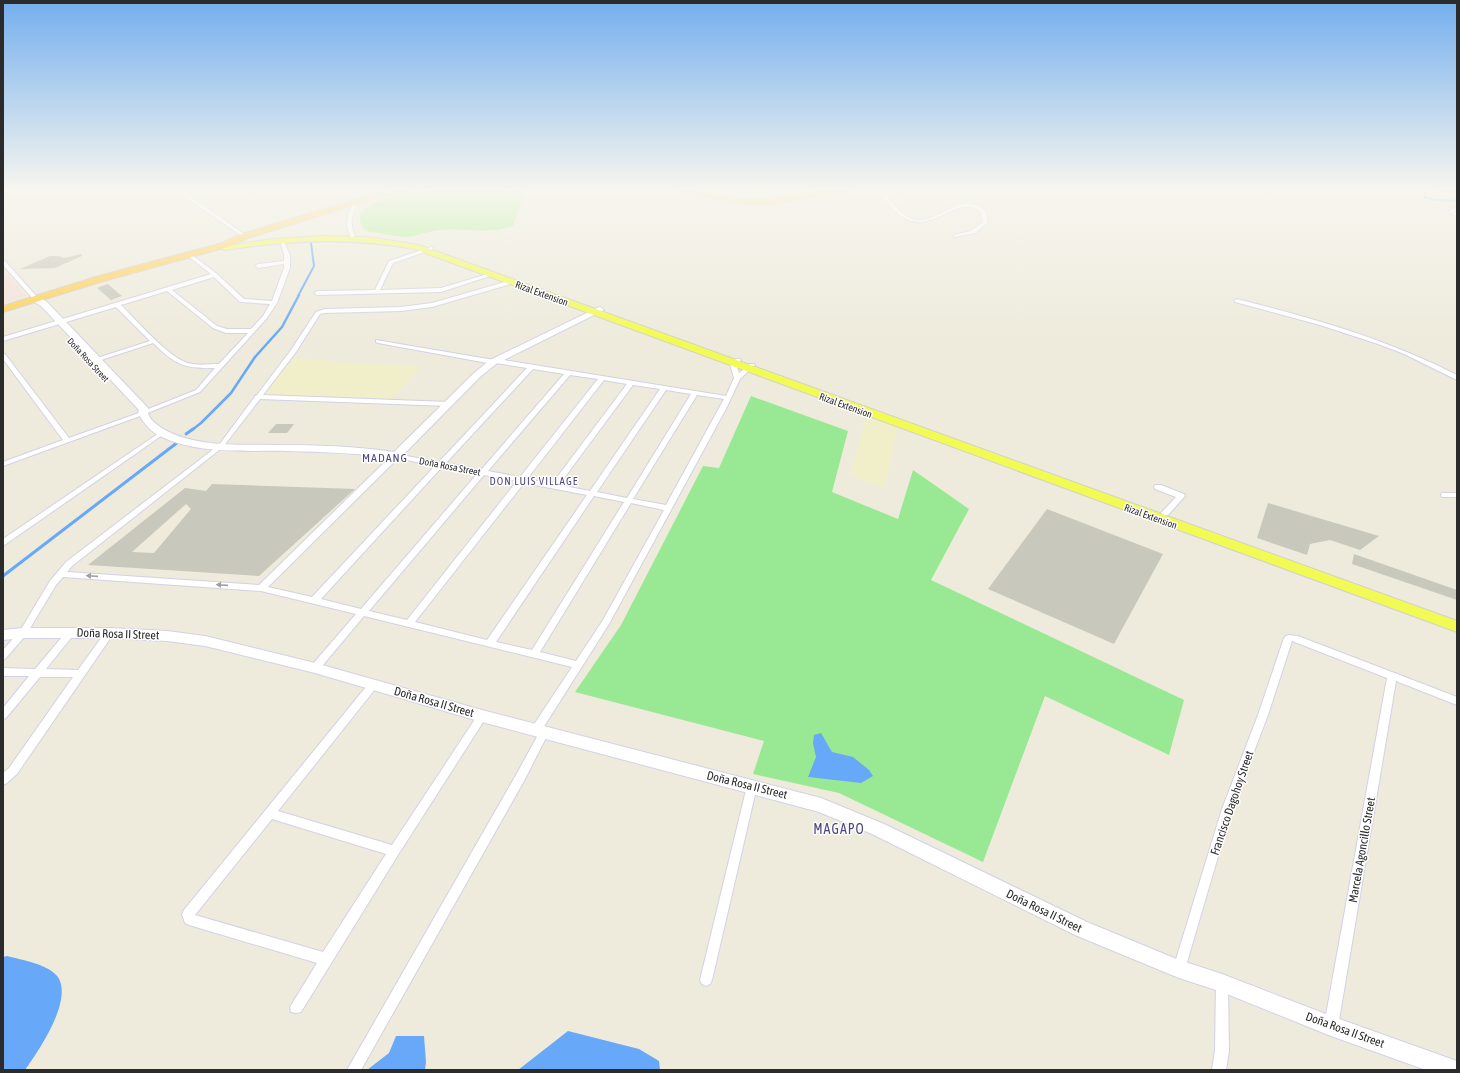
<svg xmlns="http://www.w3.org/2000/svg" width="1460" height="1073" viewBox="0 0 1460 1073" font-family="'Asap Condensed',sans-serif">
	<rect width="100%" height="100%" fill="#eeebdc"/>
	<g fill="#f1efca">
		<polygon points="296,358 357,363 420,367 391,399 260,394 272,379"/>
		<polygon points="866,417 897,428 885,488 851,475"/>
	</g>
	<polygon fill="#f5e0d9" points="3,270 27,296 3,303"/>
	<polygon fill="#99e994" points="751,396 848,431 832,492 898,519 913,470 969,509 931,580 1184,700 1169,755 1045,696 983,862 839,793 753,774 764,741 575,692 621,625 703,466 719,468"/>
	<path fill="#abf18f" d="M459,189H526L513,226C489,235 468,228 443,230C431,230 414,237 406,237C393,236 379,233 366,231C361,225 358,220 361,212C387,191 428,191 459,189Z"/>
	<g fill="#67a8f8">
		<polygon points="821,733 832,752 853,757 869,770 873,776 861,783 808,777 816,757 813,743 814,735"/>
		<path d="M7,956C22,960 48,964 58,977C73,1001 39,1050 25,1070H3V957Z"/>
		<polygon points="568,1031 639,1049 659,1061 660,1070 518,1070"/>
		<polygon points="396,1036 424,1036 426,1062 425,1070 367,1070 389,1053"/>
	</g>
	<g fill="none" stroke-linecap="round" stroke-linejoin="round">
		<g stroke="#67a8f8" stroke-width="2">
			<polyline points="1426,189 1424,197 1435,200 1457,201"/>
			<polyline points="298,296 314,266 311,243"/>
		</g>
		<polyline stroke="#67a8f8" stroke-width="2.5" points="192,430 201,423 231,393 255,357 282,327 299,295"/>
		<g stroke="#67a8f8" stroke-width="3">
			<polyline points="186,434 193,429"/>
			<polyline points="3,576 178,442"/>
		</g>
	</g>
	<g fill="#c9c8bc" fill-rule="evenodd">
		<polygon points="81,254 82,256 55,268 20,269 50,256 59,256 64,258"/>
		<polygon points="108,284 117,292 122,296 111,300 97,288"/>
		<polygon points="276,424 294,424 287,433 268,433"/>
		<path d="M212,484L355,489L259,576L88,565L185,488L206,491ZM186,504L191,509L154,553L132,552Z"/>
		<polygon points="1268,503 1379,536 1360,550 1330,540 1310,544 1307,555 1257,538"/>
		<polygon points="1047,509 1163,554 1114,644 988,589"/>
		<polygon points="1354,554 1457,590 1457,600 1352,564"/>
	</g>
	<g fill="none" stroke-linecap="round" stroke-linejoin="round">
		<defs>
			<g id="street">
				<polygon points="174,189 179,189 186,194 205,189 212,189 188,195 247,236 243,237"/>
				<path d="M895,189H899L900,191L888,197C894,206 904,218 916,220C938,223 962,191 983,209C987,212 988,218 987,223L975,233L954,237V235L971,231L983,222L981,212C952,188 923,257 883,196L896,190Z"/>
				<path d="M355,200L359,201C352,213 349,223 355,236L351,239L349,238L350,236C344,222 348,212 355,200Z"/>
				<polygon points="1457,207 1457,210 1454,211 1457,214 1457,217 1449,211"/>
				<path d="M280,240L284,241L290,255V268L277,303L267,318L200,392L140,416L3,466V462L63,440L3,359V353L5,354L69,438L136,414L196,390L215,368C184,369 176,365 153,343L92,363H88V361L150,341L116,307L3,341V337L211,274L189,257V255L191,254L217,274L244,299L272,301L284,268V264L258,268L255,266L258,264L284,261V255ZM214,277L240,302L270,304L263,316L251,329H227L217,326L172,290ZM167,291L213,328L226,333H248L219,364C209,364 198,366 188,363C169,358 136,320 121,305Z"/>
				<polygon points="431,247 433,248 433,249 393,263 380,290 441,288 491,273 496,274 441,292 317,295 314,293 317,291 375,290 389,261"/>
				<polygon points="3,260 5,261 38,298 38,300 34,300 3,265"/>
				<path d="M512,280L514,281V283L432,307L401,311L325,313L320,314L296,352L263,395L449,402L452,404L449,406L260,399L223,447L72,566L67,572L259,585L393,454H396L439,462L527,368L496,363L493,364L378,343L376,342V340L494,360L497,359L726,396L734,378L730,364C732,361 736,358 740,359L741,360L736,364L739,373L750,364H754L755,365L740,379L727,407L609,624L543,728L548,729L549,732L524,781L361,1070H347L516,775L539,733L533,732L532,729L533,726L572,667L364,616L318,671L315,672L312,671L310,668L312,665L356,614L261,591L63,577L56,585L26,635L6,658L3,660V650L20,631L50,581L66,562L219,445L254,398L255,396L257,395L291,350L316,312L325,309L401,307L432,303ZM533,369L564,374L481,470L446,463ZM570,375L598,379L520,477L488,471ZM604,380L627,384L552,484L527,479ZM633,385L660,389L590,491L559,485ZM666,390L691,394L627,498L597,492ZM697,395L724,399L666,505L633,499ZM398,458L435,466L312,597L268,587ZM442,467L477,474L361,609L321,599ZM484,475L517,481L407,620L369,611ZM524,483L587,495L487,640L415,622ZM594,496L624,502L532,650L496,642ZM631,503L664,510L603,620L576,661L540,652Z"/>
				<path d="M1237,299C1313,318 1387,339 1457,375V380L1402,353L1375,343L1320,325L1235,302L1234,301Z"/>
				<polygon points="162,431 164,432 165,433 164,434 3,546 3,539"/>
				<polygon points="1155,485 1161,485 1184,494 1185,496 1168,515 1165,515 1161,513 1176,497 1155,489 1154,487"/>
				<polygon points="1442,493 1457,493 1457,497 1442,497 1441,495"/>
				<polygon points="71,629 74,630 75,632 74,634 46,669 78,670 106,631 112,631 114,633 17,774 7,783 3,785 3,773 9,768 73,677 40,677 6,718 3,719 3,708 29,676 3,676 3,668 35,669 68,630"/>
				<polygon points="1289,635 1298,636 1457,697 1457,705 1396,681 1338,1026 1336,1031 1331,1033 1326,1031 1324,1026 1387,678 1292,641 1268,715 1232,809 1185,969 1183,973 1179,975 1175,973 1173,969 1222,809 1258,715 1284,638 1286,636"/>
				<path d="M373,681L376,682L378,685L376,688L278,811L392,845L479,713L482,712L485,713L487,716L398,855L301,1012L296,1013L291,1012L290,1007L317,963L189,925L185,923L182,914L184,910L370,682ZM272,819L386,854L323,952L195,915Z"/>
				<polygon points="752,781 756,783 757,786 712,980 710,984 706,986 702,984 700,980 747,786 748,783"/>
				<polygon points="1222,977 1226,979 1228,983 1229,1051 1226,1070 1212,1070 1215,1051 1216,983 1218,979"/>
			</g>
			<g id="secondary">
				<path d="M33,297H39L47,302L148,408C148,410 148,411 148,413C149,420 160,427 165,430C198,448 242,444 279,445C317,445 355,446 394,452L474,373L490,360L597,308L600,307L604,310L496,364L480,377L400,458L396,459C360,453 324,452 287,451C246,450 196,455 158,435C149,430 143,422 138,413L139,410L41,306L33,301Z"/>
				<polygon points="23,628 109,628 167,631 205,636 315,663 482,710 821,798 884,824 1087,922 1179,960 1222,974 1331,1016 1454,1060 1457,1061 1457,1070 1426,1070 1331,1036 1222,992 1179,978 1075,935 872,834 819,812 482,722 315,673 205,646 167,641 109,638 23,638 3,640 3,630"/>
			</g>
			<path id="primary" d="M320,236L368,237L419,245L1457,621V632L414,249C351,237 289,240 225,250L221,248L225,246L273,239Z"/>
			<g id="highway">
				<polygon points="401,189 417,189 413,191 374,199 248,238 228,247 107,280 3,312 3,306 99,276 222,243 242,234 369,195"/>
				<path d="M670,189C697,188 722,199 749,199C785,199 820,187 856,189L852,191L772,204L747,205L674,191Z"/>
				<polygon points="1431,189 1457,189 1457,193 1435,191"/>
			</g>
		</defs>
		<use href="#street" stroke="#d3d1e5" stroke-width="2"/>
		<use href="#secondary" stroke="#d3d1e5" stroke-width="2"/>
		<use href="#primary" stroke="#d0d0d0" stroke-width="2"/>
		<use href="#highway" stroke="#d0d0d0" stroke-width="2"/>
		<use href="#street" fill="#fff" fill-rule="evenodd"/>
		<use href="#secondary" fill="#fff" fill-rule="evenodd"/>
		<use href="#primary" fill="#f2fb54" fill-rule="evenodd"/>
		<use href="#highway" fill="#ffd056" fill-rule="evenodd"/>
	</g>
	<defs><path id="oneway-solid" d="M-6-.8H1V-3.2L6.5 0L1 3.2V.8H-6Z"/></defs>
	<g fill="#a0a0a0">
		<use href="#oneway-solid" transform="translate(92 576) rotate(-176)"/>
		<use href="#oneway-solid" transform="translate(222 585) rotate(-176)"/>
	</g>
	<linearGradient id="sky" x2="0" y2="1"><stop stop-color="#74afee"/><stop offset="0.56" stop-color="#f7f6ef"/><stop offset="1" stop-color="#f7f6ef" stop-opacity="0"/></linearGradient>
	<rect width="1460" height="339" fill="url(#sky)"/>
	<g text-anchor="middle" stroke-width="3" stroke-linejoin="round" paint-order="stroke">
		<g font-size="9" fill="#2b2b2b" stroke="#fff">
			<text transform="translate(88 360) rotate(47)" y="3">Doña Rosa Street</text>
		</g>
		<g font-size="10" fill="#2b2b2b" stroke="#fff">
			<text transform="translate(542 293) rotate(20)" y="4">Rizal Extension</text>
			<text transform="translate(846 405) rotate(20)" y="4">Rizal Extension</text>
			<text transform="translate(450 466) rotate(11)" y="4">Doña Rosa Street</text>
			<text transform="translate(1151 516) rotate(20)" y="4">Rizal Extension</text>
		</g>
		<g font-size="11" letter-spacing="1" fill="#4e487f" stroke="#fff">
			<text x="534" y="485">DON LUIS VILLAGE</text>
		</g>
		<g font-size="12" letter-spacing="1" fill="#4e487f" stroke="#fff">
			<text x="385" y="462">MADANG</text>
		</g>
		<g font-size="12" fill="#2b2b2b" stroke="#fff">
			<text transform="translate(118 634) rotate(2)" y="4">Doña Rosa II Street</text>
			<text transform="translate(434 702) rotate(16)" y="4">Doña Rosa II Street</text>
			<text transform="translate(747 785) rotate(14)" y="4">Doña Rosa II Street</text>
			<text transform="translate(1232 803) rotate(-71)" y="4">Francisco Dagohoy Street</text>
			<text transform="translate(1362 850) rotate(-80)" y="4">Marcela Agoncillo Street</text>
			<text transform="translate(1044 911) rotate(26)" y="4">Doña Rosa II Street</text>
			<text transform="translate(1345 1030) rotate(20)" y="4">Doña Rosa II Street</text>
		</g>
		<g font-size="14" letter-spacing="1" fill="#4e487f" stroke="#fff">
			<text x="839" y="834">MAGAPO</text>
		</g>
	</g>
	<rect width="1460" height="1073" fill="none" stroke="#2b2b2b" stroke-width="8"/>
</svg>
